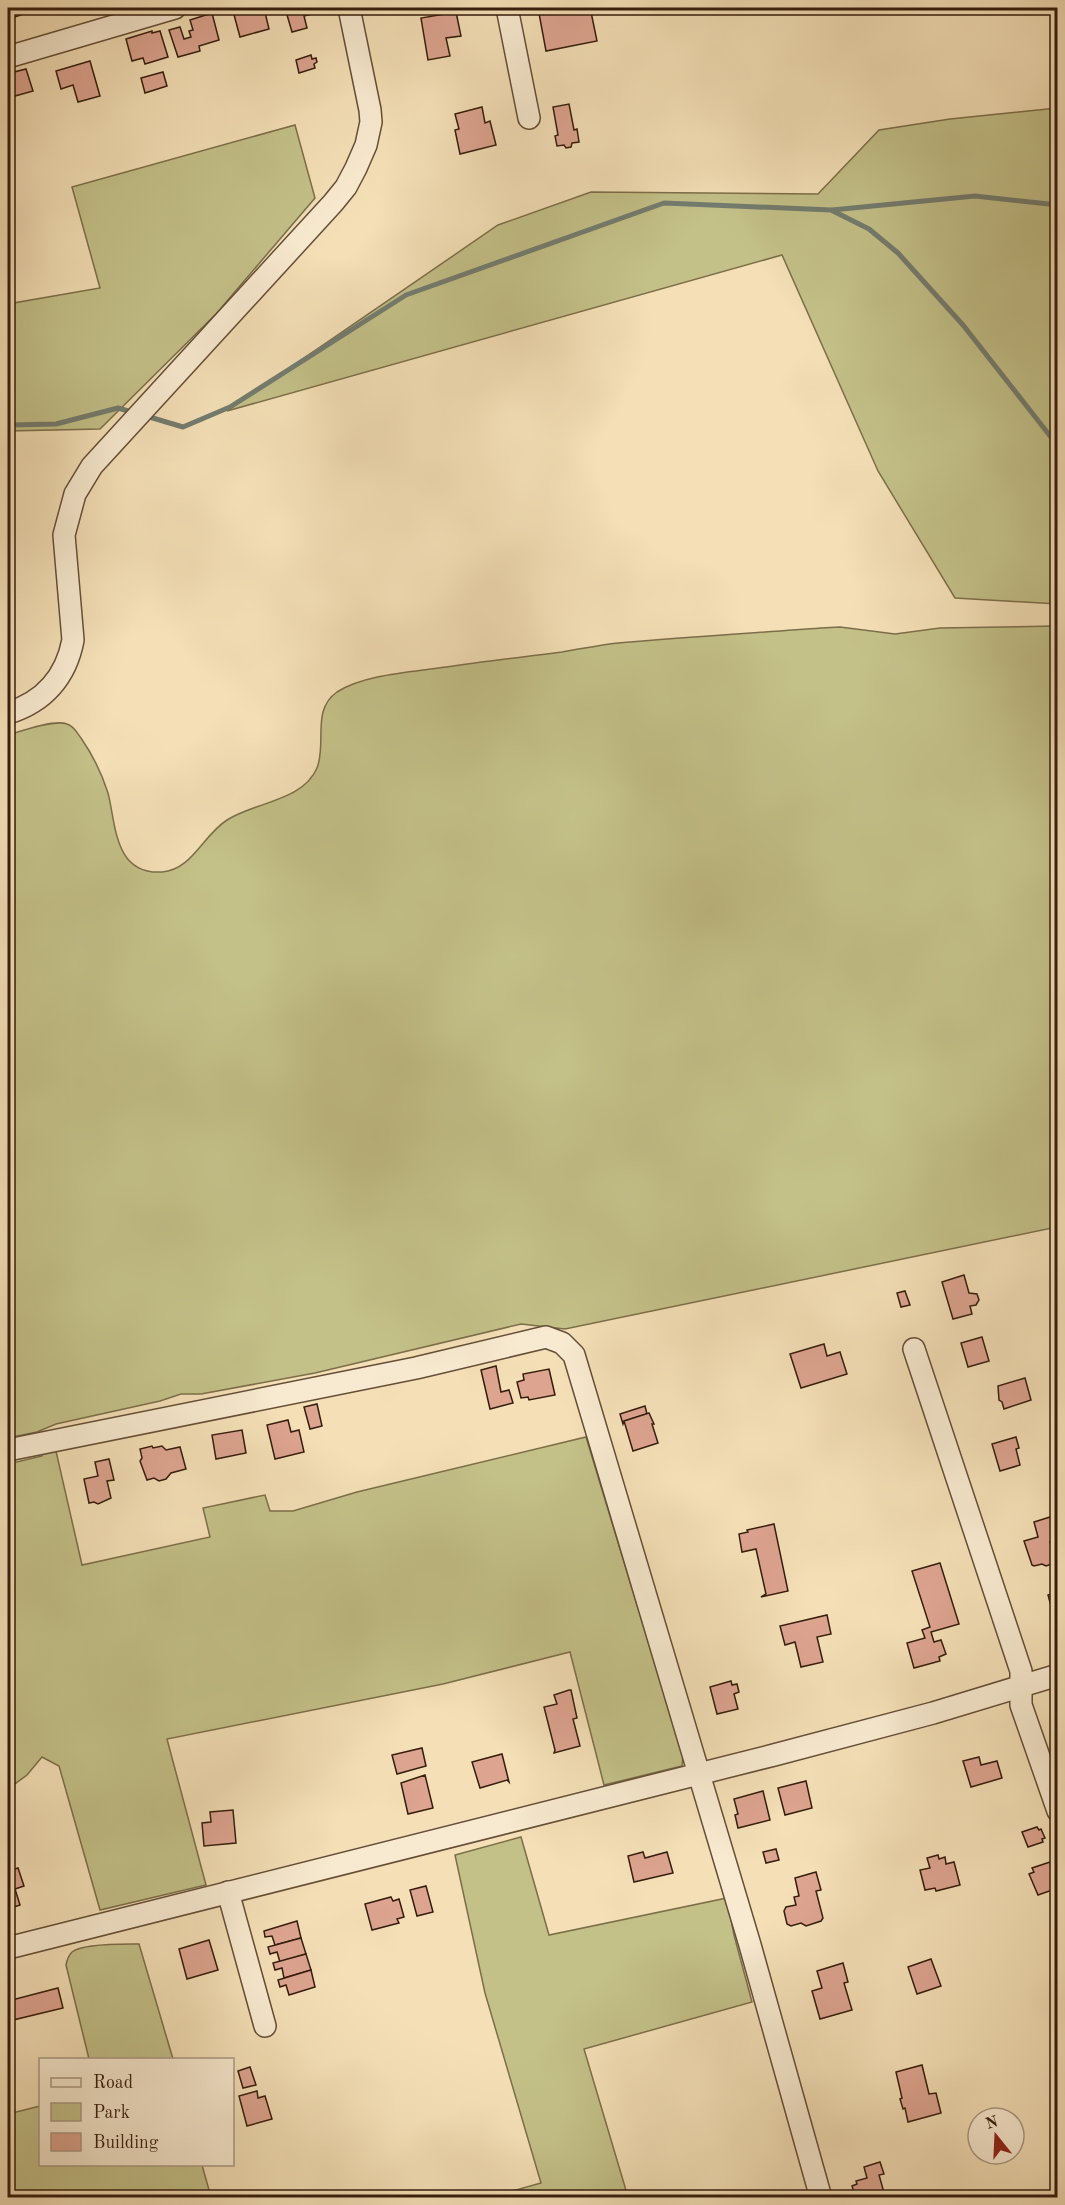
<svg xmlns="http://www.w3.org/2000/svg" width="1065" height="2205" viewBox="0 0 1065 2205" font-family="'Old Standard TT',serif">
	<rect width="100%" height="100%" fill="#f4dfb6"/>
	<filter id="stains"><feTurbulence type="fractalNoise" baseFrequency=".00333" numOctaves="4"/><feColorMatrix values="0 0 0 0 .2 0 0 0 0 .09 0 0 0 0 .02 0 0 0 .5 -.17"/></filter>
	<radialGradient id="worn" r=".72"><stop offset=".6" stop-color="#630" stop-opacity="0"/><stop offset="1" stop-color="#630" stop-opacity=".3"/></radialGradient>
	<g fill="#c3c088" stroke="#7c6e4a" stroke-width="1.5">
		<polygon points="1057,108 1057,604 955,598 878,471 782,255 227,411 498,225 591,192 818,194 879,130 950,119"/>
		<polygon points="295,125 315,198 216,314 100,429 8,431 8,304 100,288 72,187"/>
		<path d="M1057,626V1227L565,1329L521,1324L315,1373L201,1394H181L160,1401L56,1424L37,1432L8,1438V735C21,731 55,719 67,724C74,726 77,733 81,738C92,754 102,774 108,793C116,824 114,875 162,872C192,870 203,835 227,820C255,802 303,801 317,768C327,743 311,710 337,692C365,674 414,672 446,667C485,661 524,657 562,652C581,649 599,645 618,643C686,637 754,633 821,628L840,627L895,634L940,628Z"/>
		<polygon points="586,1437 683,1756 682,1766 604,1785 570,1652 443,1684 167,1739 206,1885 100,1910 59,1766 42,1757 27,1775 8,1789 8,1464 42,1456 42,1453 56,1451 82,1565 210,1537 203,1508 265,1495 270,1511 293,1511 357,1492"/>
		<polygon points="521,1837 549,1935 727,1898 734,1935 752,2002 584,2049 628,2197 491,2197 541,2183 485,1993 455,1855"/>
		<path d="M139,1944L173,2059H89L66,1965C67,1960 68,1956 72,1952C83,1943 124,1944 139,1944Z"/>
		<polygon points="40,2106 40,2164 202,2165 211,2197 8,2197 8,2114"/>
	</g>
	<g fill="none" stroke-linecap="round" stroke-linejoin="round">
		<g stroke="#737c6f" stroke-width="5">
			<polyline points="832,210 975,196 1058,205"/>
			<polyline points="146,416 183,427 230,407 406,295 664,203 831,210 869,229 898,253 963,325 1058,446"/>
			<polyline points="8,425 56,424 118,408 135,413"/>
		</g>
	</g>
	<g fill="#dda490" stroke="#351d0d" stroke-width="1.5">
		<polygon points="8,8 19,8 21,15 11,18 10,14 8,15"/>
		<polygon points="245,8 264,8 269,29 240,37 233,11"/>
		<polygon points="285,8 319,8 320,12 304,16 307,28 292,32"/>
		<polygon points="538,8 559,8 591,12 597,41 546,51"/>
		<polygon points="456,12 461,36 446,38 450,56 428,60 421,18"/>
		<polygon points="212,13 219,40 199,46 200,51 178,57 169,30 180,27 184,39 191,37 189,31 193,30 190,20"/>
		<polygon points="152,31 152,33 160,31 168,57 145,64 143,58 132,61 126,39"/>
		<polygon points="311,55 312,59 316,58 317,62 314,64 315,68 299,73 296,60"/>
		<polygon points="90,61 100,96 78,102 73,85 61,89 56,71"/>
		<polygon points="13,66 14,72 26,69 33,91 8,98 8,68"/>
		<polygon points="163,72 167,86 145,93 141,78"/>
		<polygon points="569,104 574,130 577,129 579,142 572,143 571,147 566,148 564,145 557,146 555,136 558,135 553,107"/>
		<polygon points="482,107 485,123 490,121 496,145 460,154 455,130 459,129 455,114"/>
		<polygon points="964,1275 969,1293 977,1294 979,1300 976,1305 970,1306 972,1314 953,1319 942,1282"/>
		<polygon points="905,1291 910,1305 901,1307 897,1293"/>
		<polygon points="982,1337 989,1361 968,1367 961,1343"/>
		<polygon points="824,1344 827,1356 840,1352 847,1374 801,1388 790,1354"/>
		<polygon points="496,1366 501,1392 509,1390 513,1403 490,1409 481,1370"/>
		<polygon points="549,1369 555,1395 529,1400 528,1397 521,1398 517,1382 524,1380 523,1374"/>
		<polygon points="1025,1378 1031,1400 1004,1409 1002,1402 999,1400 998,1386"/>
		<polygon points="317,1404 322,1426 310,1429 304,1407"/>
		<polygon points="645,1406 647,1414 624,1421 623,1424 620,1414"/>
		<polygon points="649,1413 654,1424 652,1424 658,1443 633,1451 624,1421"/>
		<polygon points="288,1420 291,1432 299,1430 304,1452 275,1459 267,1425"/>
		<polygon points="242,1430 246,1453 216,1459 212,1435"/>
		<polygon points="1016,1437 1019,1448 1016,1449 1020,1465 1000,1471 992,1444"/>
		<polygon points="152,1446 153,1448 162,1446 166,1450 180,1447 186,1469 171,1473 166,1479 159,1481 154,1478 147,1480 140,1461 142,1458 140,1449"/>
		<polygon points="109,1459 114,1480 107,1481 111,1498 98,1504 94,1502 89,1503 84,1479 98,1476 95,1462"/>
		<polygon points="1050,1517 1055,1533 1051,1534 1054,1541 1050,1542 1057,1562 1046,1566 1042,1564 1034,1566 1032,1565 1024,1541 1038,1537 1034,1522"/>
		<polygon points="774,1524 788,1591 761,1597 766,1594 756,1549 742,1552 739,1534 748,1532 747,1530"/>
		<polygon points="940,1563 959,1624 931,1632 934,1642 941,1640 946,1654 939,1657 940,1661 914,1668 907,1643 925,1638 922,1630 930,1627 912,1571"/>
		<polygon points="1058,1592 1058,1604 1051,1606 1048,1595"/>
		<polygon points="827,1615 831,1634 817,1637 823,1662 801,1667 795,1642 785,1645 780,1626"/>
		<polygon points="731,1681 732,1685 737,1684 739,1692 734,1694 738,1709 717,1714 710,1687"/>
		<polygon points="569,1690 571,1690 577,1718 573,1719 580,1746 554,1753 555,1750 544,1707 557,1704 554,1695"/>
		<polygon points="422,1748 426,1766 397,1774 392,1755"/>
		<polygon points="502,1754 509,1782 507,1780 480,1788 472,1762"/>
		<polygon points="979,1757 981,1765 997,1761 1002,1778 971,1787 963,1761"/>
		<polygon points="425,1775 433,1808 408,1814 401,1783"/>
		<polygon points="806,1781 812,1808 785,1815 778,1788"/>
		<polygon points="763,1791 770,1820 738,1828 735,1815 738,1814 734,1799"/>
		<polygon points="233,1810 236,1843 204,1846 202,1823 211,1822 210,1812"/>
		<polygon points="1037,1827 1039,1830 1041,1829 1045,1838 1042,1839 1043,1842 1028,1847 1022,1832"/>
		<polygon points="776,1849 779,1860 766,1863 763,1852"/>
		<polygon points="643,1852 645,1858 667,1852 673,1873 634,1882 628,1856"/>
		<polygon points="938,1855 939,1859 945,1857 946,1864 954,1862 960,1885 936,1891 935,1888 925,1890 920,1870 930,1868 927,1858"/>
		<polygon points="1050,1862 1051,1867 1054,1866 1058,1875 1058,1888 1038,1895 1029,1874 1034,1872 1032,1868"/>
		<polygon points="18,1868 24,1886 15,1889 20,1905 8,1909 8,1871"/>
		<polygon points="816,1872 821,1890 816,1891 823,1918 821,1921 806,1926 801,1923 791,1926 787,1924 784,1911 786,1907 796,1905 794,1897 799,1896 795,1878"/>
		<polygon points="426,1886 433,1912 417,1916 410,1890"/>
		<polygon points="391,1897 393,1901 399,1899 404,1917 397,1919 399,1923 372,1930 365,1904"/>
		<polygon points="297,1921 301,1938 275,1945 272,1936 265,1937 264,1931"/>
		<polygon points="301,1938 306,1954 280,1962 277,1952 270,1954 268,1947"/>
		<polygon points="209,1940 218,1970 187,1979 179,1949"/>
		<polygon points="1058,1950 1058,1972 1051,1953"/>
		<polygon points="306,1954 311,1970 284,1978 282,1968 275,1970 273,1963"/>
		<polygon points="931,1959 941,1986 917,1994 908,1967"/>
		<polygon points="843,1963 848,1982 844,1983 852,2010 820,2019 812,1991 822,1988 817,1971"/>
		<polygon points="311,1970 315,1987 289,1995 286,1985 280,1987 278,1980"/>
		<polygon points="58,1988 63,2008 13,2020 8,2001"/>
		<polygon points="922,2065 929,2094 936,2093 941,2113 908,2122 905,2108 903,2109 900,2099 902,2098 896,2072"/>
		<polygon points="250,2067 256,2085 243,2088 238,2071"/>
		<polygon points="257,2091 258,2098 265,2096 272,2119 247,2126 239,2096"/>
		<polygon points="880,2162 884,2174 879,2175 885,2196 860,2198 860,2194 855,2196 852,2186 857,2184 856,2181 867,2178 864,2167"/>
	</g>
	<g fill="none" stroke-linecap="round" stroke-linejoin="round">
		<defs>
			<g id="minor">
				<polyline points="507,8 529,118"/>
				<polyline points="8,57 175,8"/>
				<path d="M8,713C44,702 66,677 73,640L64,535L75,494L92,466L103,454L333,203L346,187L356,168L366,145L371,122L370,110L349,8"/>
				<polyline points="914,1349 1021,1671 1021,1705 1058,1811"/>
				<polyline points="8,1450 416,1368 546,1337 562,1343 574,1355 750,1945 821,2198"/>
				<polyline points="228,1892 265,2026"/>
				<polyline points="8,1948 774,1755 933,1713 1058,1675"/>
			</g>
		</defs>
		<use href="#minor" stroke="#654e37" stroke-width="24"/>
		<use href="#minor" stroke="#f8ead0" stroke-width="21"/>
	</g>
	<rect width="1065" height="2205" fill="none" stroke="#f4dfb6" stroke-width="30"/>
	<rect x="9" y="9" width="1047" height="2187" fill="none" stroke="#351d0d" stroke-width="3"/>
	<rect x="15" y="15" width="1035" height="2175" fill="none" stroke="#351d0d" stroke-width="1.5"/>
	<rect x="39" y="2058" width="195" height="108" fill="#f8ead0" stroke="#aa9882" stroke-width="1.5"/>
	<rect x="51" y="2078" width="30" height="9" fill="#f8ead0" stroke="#aa9882" stroke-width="1.5"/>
	<text x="93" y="2088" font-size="18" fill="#351d0d">Road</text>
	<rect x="51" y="2103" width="30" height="18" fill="#c3c088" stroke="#aa9882" stroke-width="1.5"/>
	<text x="93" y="2118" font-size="18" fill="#351d0d">Park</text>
	<rect x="51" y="2133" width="30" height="18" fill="#dda490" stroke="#aa9882" stroke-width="1.5"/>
	<text x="93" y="2148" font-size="18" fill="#351d0d">Building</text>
	<g transform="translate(996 2136) rotate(342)"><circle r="28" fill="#f8ead0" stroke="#aa9882" stroke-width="1.5"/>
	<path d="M0-4.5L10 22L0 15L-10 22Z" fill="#8f2418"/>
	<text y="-9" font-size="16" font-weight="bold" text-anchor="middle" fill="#351d0d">N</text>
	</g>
	<rect width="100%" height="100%" filter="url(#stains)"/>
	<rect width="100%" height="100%" fill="url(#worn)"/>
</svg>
